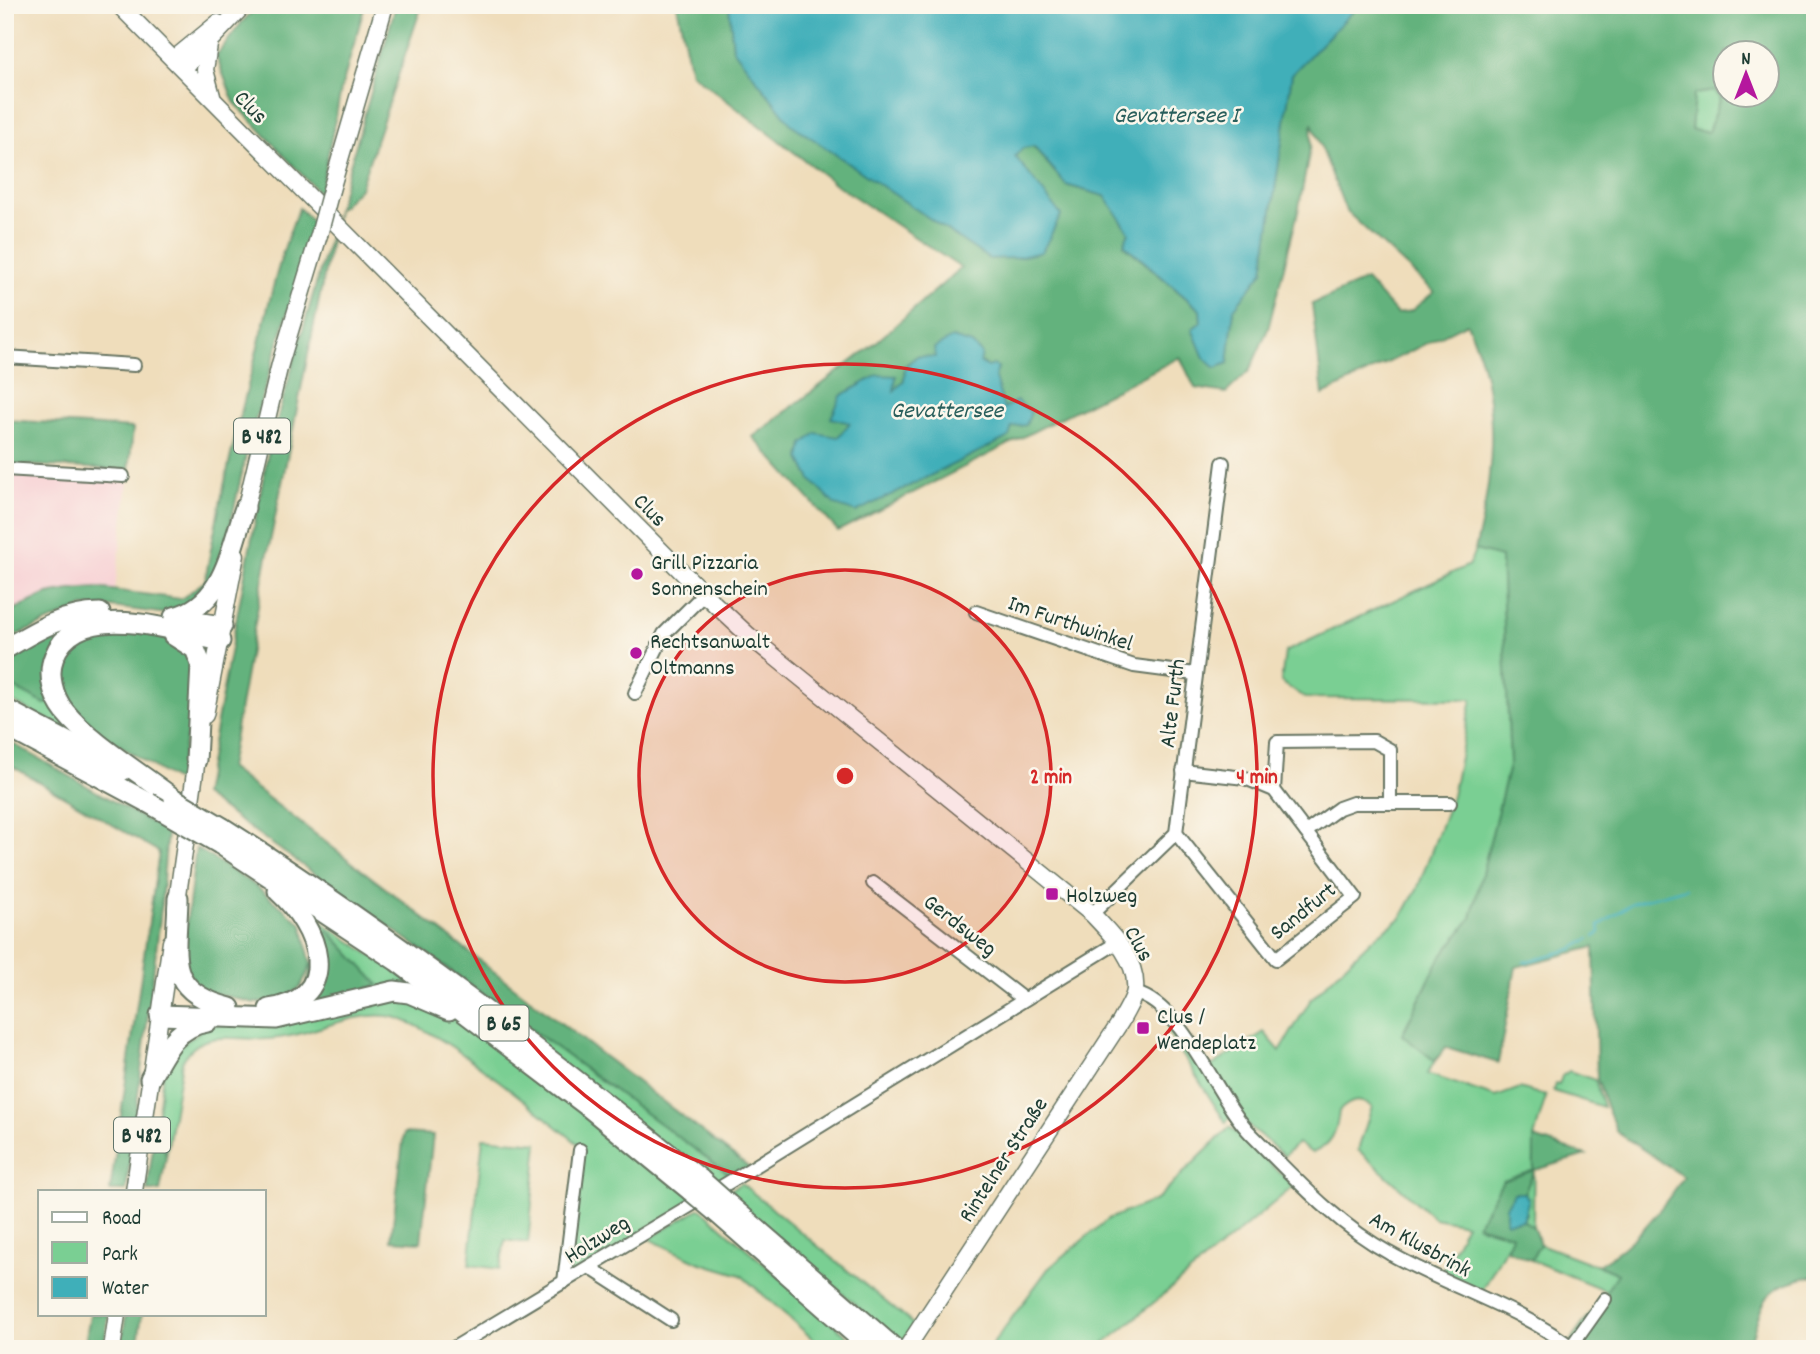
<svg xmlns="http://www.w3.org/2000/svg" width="1820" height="1354" viewBox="0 0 1820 1354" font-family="Dekko,sans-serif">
	<rect width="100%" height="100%" fill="#fbf7ec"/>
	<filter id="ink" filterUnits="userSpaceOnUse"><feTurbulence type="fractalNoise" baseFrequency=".0143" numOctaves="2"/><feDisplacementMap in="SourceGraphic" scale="14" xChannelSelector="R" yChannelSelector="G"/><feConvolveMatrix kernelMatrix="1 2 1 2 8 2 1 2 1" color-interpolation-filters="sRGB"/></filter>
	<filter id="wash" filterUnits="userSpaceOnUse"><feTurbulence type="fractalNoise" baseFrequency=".00686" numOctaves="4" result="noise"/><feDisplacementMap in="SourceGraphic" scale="28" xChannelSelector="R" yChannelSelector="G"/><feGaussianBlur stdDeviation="1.57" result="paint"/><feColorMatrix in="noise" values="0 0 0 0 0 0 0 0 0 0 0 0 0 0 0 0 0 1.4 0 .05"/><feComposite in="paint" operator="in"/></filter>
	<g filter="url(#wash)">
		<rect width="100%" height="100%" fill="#efddbb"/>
		<polygon fill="#f7cfd3" points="5,474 128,482 115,590 97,588 47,594 5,614"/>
		<g fill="#7acf93" stroke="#4c8664" stroke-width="2">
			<polygon points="1714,91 1720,98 1708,133 1691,130 1694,94"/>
			<path d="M1475,550L1501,556L1510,762L1471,918L1439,960L1402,1034L1435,1061L1427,1074L1496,1097L1520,1088L1546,1096L1534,1138L1533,1227L1523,1220L1526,1214L1524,1193L1534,1171L1478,1226L1513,1235L1481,1293L1440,1275L1466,1224L1434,1218L1358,1150L1372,1107C1358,1098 1351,1100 1339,1111C1337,1132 1332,1145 1312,1153L1298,1143L1284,1156L1233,1112L1226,1123L1168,1032L1176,1025L1207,1069L1264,1032L1280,1051L1311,999L1371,940L1401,918L1418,887L1452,796L1472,699L1305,698L1281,682L1285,652L1469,565Z"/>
			<polygon points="5,683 45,703 50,701 83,738 5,698"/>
			<path d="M300,907L419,988L439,962L737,1180L565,1283L581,1146C542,1116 431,1019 387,1016C346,1012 308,1038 267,1039C234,1041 202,1026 182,1062L166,1157L158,1111L163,1074L171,1053L205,1027L288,1011L378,985L329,931L320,939Z"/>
			<polygon points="1569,1071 1595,1080 1603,1107 1553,1091 1555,1084 1559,1085 1562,1076"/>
			<polygon points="1230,1127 1294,1186 1098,1349 989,1349 1048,1269 1108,1219 1156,1200"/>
			<polygon points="483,1138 538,1143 528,1243 505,1240 500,1269 469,1265"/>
			<polygon points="741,1183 914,1325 901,1344 726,1193"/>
			<polygon points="700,1208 862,1349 824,1349 741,1275 698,1262 649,1239"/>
			<polygon points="1540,1244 1619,1274 1607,1291 1531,1260"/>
		</g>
		<g fill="#63b27d" stroke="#417858" stroke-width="2" fill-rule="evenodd">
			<polygon points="259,5 365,5 341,90 320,194 234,102 216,56 243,21"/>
			<polygon points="396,5 422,5 360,188 337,211 265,567 229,768 752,1170 737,1180 439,962 203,795 269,448"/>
			<path d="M677,5H729L733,49L1028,177L1014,155L1023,148L1033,146L1066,185L1105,196L1129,232L1124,245L1200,310L1201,322L1192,330L1196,336L1228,363L1234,308L1263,271L1292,73L1359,5H1815V1276C1760,1285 1764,1302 1748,1349H1577L1570,1342L1618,1274L1598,1265C1636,1243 1659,1212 1684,1177L1617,1132L1607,1108L1597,1079L1594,947L1516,967L1498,1063L1446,1047L1435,1061L1402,1035L1439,960L1471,918L1510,762L1501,557L1475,550C1495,473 1501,396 1467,323L1323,395L1312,304L1366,280L1397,314L1411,311L1434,292L1346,211L1312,123L1311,144L1298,212L1268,329L1250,370L1226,393L1195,388L1180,357L838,531L753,437L873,345L961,268L834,183L691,73ZM1726,52H1768V94H1726ZM1714,91L1720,98L1708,132L1691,130L1694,94ZM917,356L980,361L987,367H998L995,378L1004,409L811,480L800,458L803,444L838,438L851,422L841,396L878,375L893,393L904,380L905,366Z"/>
			<path d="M299,208L313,222L309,241L249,441L220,572L211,590L168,614L111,607H83L5,640V614L47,594L70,590L97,588L181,599L205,581C218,507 235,435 254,362C268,309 278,258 299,208Z"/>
			<polygon points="5,420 133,428 129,470 5,464"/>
			<polygon points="71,627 50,701 45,704 5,683 5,658 36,636"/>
			<polygon points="114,627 170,639 191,653 197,676 178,782 82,722 57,684 56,673 69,642"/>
			<polygon points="5,739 167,832 160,918 126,1191 110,1191 159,852 5,762"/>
			<polygon points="196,848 256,886 302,924 311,965 300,988 278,1001 254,1003 198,989 182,960"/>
			<path d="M328,930L379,985L288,1011C314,993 308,954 328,930Z"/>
			<polygon points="158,1111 166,1157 160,1191 147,1191"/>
			<polygon points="404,1133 433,1135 421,1242 391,1240"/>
			<polygon points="1534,1138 1586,1155 1535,1170 1524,1193 1514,1193 1517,1221 1523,1220 1533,1227 1540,1244 1531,1260 1507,1250 1512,1235 1477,1225 1503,1181 1534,1170"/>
			<polygon points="90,1314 109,1314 103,1349 84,1349"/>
			<polygon points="126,1314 142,1314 137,1349 121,1349"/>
		</g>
		<g fill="#3fafb9" stroke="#2f7676" stroke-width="2">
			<polygon points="729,5 1359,5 1292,74 1263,271 1234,309 1228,363 1216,368 1204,358 1192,329 1201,322 1200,310 1124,244 1129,232 1105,196 1066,185 1034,146 1023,148 1015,156 1061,215 1042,252 1016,258 989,259 791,124 733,49"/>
			<polygon points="952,338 972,344 982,354 980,362 987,367 993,365 998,367 995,378 1004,408 1017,401 1031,412 1026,425 1012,427 1009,437 856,512 835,505 811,480 800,458 803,444 816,433 838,437 850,423 831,418 841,396 878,375 896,376 894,391 904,380 905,366 917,356 935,357 934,348"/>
			<polygon points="1514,1193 1524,1193 1529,1199 1523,1220 1506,1222 1506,1207"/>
		</g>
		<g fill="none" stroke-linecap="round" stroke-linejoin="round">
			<g stroke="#3fafb9" stroke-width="2.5">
				<polyline points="1595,937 1600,932 1599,926 1632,903 1686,888"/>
				<polyline points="1524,962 1572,949 1589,939"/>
			</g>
		</g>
	</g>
	<g filter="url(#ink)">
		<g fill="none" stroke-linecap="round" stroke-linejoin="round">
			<defs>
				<g id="minor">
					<polyline points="5,357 134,365"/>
					<polyline points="5,469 123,476"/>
					<polyline points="976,612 1134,666 1195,674"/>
					<polyline points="635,693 664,634 704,594"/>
					<polyline points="1274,790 1277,742 1374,741 1390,750 1390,803"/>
					<polyline points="1306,832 1339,808 1353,803 1450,803"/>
					<polyline points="1176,833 1276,959 1355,897 1274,790 1245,778 1183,771"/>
					<polyline points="873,883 1023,999"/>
					<polyline points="1092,914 1176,833 1223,463"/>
					<path d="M1135,993C1185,1006 1215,1098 1252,1135C1293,1176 1337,1225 1389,1253C1448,1287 1519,1307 1574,1349"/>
					<polyline points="589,1267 671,1320"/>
					<polyline points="564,1282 580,1150"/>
					<polyline points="1571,1347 1605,1299"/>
					<polyline points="452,1349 736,1178 1118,942"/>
				</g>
				<g id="major">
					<path d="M119,5L704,594L748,635L1092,914C1111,934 1138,960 1135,990C1134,1000 1125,1012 1121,1021L906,1349"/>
					<polyline points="209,45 205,70 212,96"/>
					<polyline points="174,59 218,23"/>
					<polyline points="183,69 244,5"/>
					<polyline points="331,190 385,5"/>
					<polyline points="243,519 280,364 319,235"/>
					<polyline points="205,715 236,555"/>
					<polyline points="176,909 198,751"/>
					<polyline points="134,1191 171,942"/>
					<polyline points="112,1349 117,1314"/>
				</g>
				<g id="highway">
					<path d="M174,617C224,605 230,550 245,508"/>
					<polyline points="175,619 222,626"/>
					<polyline points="173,635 195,649 201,664 196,760"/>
					<path d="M5,649C35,631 64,613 100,613"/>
					<polyline points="5,709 122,771"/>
					<polyline points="5,726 149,803"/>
					<path d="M174,799C142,774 89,742 65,712C53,697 47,674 54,657C77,597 174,631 220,641"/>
					<path d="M223,828C390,934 547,1055 701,1180"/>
					<polyline points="220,844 397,961 586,1105 691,1191"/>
					<path d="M178,898C177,956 162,991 230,1008"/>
					<path d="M269,1009C345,997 318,927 278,891"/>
					<polyline points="160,1015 276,1019 394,991 409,993 449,1010"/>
					<path d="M150,1079C164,1053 176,1026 207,1022"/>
					<polyline points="728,1204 895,1349"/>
					<polyline points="716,1212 872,1349"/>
				</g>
			</defs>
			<use href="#minor" stroke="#687563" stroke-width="16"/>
			<use href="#major" stroke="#687563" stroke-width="19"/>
			<use href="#highway" stroke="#687563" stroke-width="23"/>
			<use href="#minor" stroke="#fff" stroke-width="12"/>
			<use href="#major" stroke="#fff" stroke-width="16"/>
			<use href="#highway" stroke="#fff" stroke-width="19"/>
			<defs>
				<polyline id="major-bridge" points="319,235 331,190"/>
				<g id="highway-bridge">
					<polyline points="174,799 223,828"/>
					<polyline points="149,803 220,844"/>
					<polyline points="701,1180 728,1204"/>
					<polyline points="691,1191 716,1212"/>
				</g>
			</defs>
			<use href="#major-bridge" stroke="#687563" stroke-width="19" stroke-linecap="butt"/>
			<use href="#highway-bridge" stroke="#687563" stroke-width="23" stroke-linecap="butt"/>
			<use href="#major-bridge" stroke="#fff" stroke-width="16"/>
			<use href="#highway-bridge" stroke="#fff" stroke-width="19"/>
		</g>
	</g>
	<circle cx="845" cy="776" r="206" fill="#d62828" fill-opacity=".12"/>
	<g fill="none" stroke="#d62828" stroke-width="3.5">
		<circle cx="845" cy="776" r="206"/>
		<circle cx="845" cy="776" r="412"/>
	</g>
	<g fill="#b5179e" stroke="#fbf7ec" stroke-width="2.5">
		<circle cx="637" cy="574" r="7"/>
		<circle cx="636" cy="653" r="7"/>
		<rect x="1045" y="887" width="14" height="14" rx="3.5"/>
		<rect x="1136" y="1021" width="14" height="14" rx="3.5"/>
	</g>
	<g text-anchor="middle" stroke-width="5" stroke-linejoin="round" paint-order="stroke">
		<g fill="#fbf7ec" stroke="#61756b" stroke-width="2">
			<rect x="234" y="418.5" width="56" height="35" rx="5"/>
			<rect x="479.5" y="1005.5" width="49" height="35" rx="5"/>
			<rect x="114" y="1117.5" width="56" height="35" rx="5"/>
		</g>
		<g font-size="21" font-weight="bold" fill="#1f3d34">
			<text x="262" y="443">B 482</text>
			<text x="504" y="1030">B 65</text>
			<text x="142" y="1142">B 482</text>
		</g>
		<g font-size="23" fill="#1f3d34" stroke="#fbf7ec">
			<text transform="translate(252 106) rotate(46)" y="8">Clus</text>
			<text transform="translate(651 509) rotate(45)" y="8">Clus</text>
			<text transform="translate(1071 622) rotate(19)" y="8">Im Furthwinkel</text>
			<text transform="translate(1171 703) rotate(-83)" y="8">Alte Furth</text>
			<text transform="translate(1302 910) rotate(-39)" y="8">Sandfurt</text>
			<text transform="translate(961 924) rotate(38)" y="8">Gerdsweg</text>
			<text transform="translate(1140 943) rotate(61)" y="8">Clus</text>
			<text transform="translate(1002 1159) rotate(-57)" y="8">Rintelner Straße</text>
			<text transform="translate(596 1238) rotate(-32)" y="8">Holzweg</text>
			<text transform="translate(1421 1243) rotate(29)" y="8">Am Klusbrink</text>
		</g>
		<g font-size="23" fill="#1f3d34" stroke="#fbf7ec" text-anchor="start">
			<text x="651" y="569">Grill Pizzaria<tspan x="651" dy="26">Sonnenschein</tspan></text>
			<text x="650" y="648">Rechtsanwalt<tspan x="650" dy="26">Oltmanns</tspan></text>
			<text x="1066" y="902">Holzweg</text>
			<text x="1157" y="1023">Clus /<tspan x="1157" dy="26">Wendeplatz</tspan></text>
		</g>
		<g font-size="24" font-style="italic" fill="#295f5c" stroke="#fbf7ec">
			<text x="1176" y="122">Gevattersee I</text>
			<text x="947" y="417">Gevattersee</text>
		</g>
	</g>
	<circle cx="845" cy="776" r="10" fill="#d62828" stroke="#fbf7ec" stroke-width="3.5"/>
	<g font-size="21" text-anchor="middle" font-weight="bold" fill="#d62828" stroke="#fbf7ec" stroke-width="5" stroke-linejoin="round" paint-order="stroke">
		<text x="1051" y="783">2 min</text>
		<text x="1257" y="783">4 min</text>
	</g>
	<rect width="1820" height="1354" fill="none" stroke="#fbf7ec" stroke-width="28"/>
	<rect x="38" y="1190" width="228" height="126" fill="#fbf7ec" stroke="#a3ada2" stroke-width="2"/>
	<rect x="52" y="1212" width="35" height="10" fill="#ffffff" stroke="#a3ada2" stroke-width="2"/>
	<text x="102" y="1224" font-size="21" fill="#1f3d34">Road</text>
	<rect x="52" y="1242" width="35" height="21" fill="#7acf93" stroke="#a3ada2" stroke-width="2"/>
	<text x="102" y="1260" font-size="21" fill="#1f3d34">Park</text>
	<rect x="52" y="1277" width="35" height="21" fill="#3fafb9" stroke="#a3ada2" stroke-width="2"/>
	<text x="102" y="1294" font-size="21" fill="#1f3d34">Water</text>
	<g transform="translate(1746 74)"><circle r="33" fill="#fbf7ec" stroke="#a3ada2" stroke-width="2"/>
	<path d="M0-5L12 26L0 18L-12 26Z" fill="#b5179e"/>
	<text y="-10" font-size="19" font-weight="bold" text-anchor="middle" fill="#1f3d34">N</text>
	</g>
</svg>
